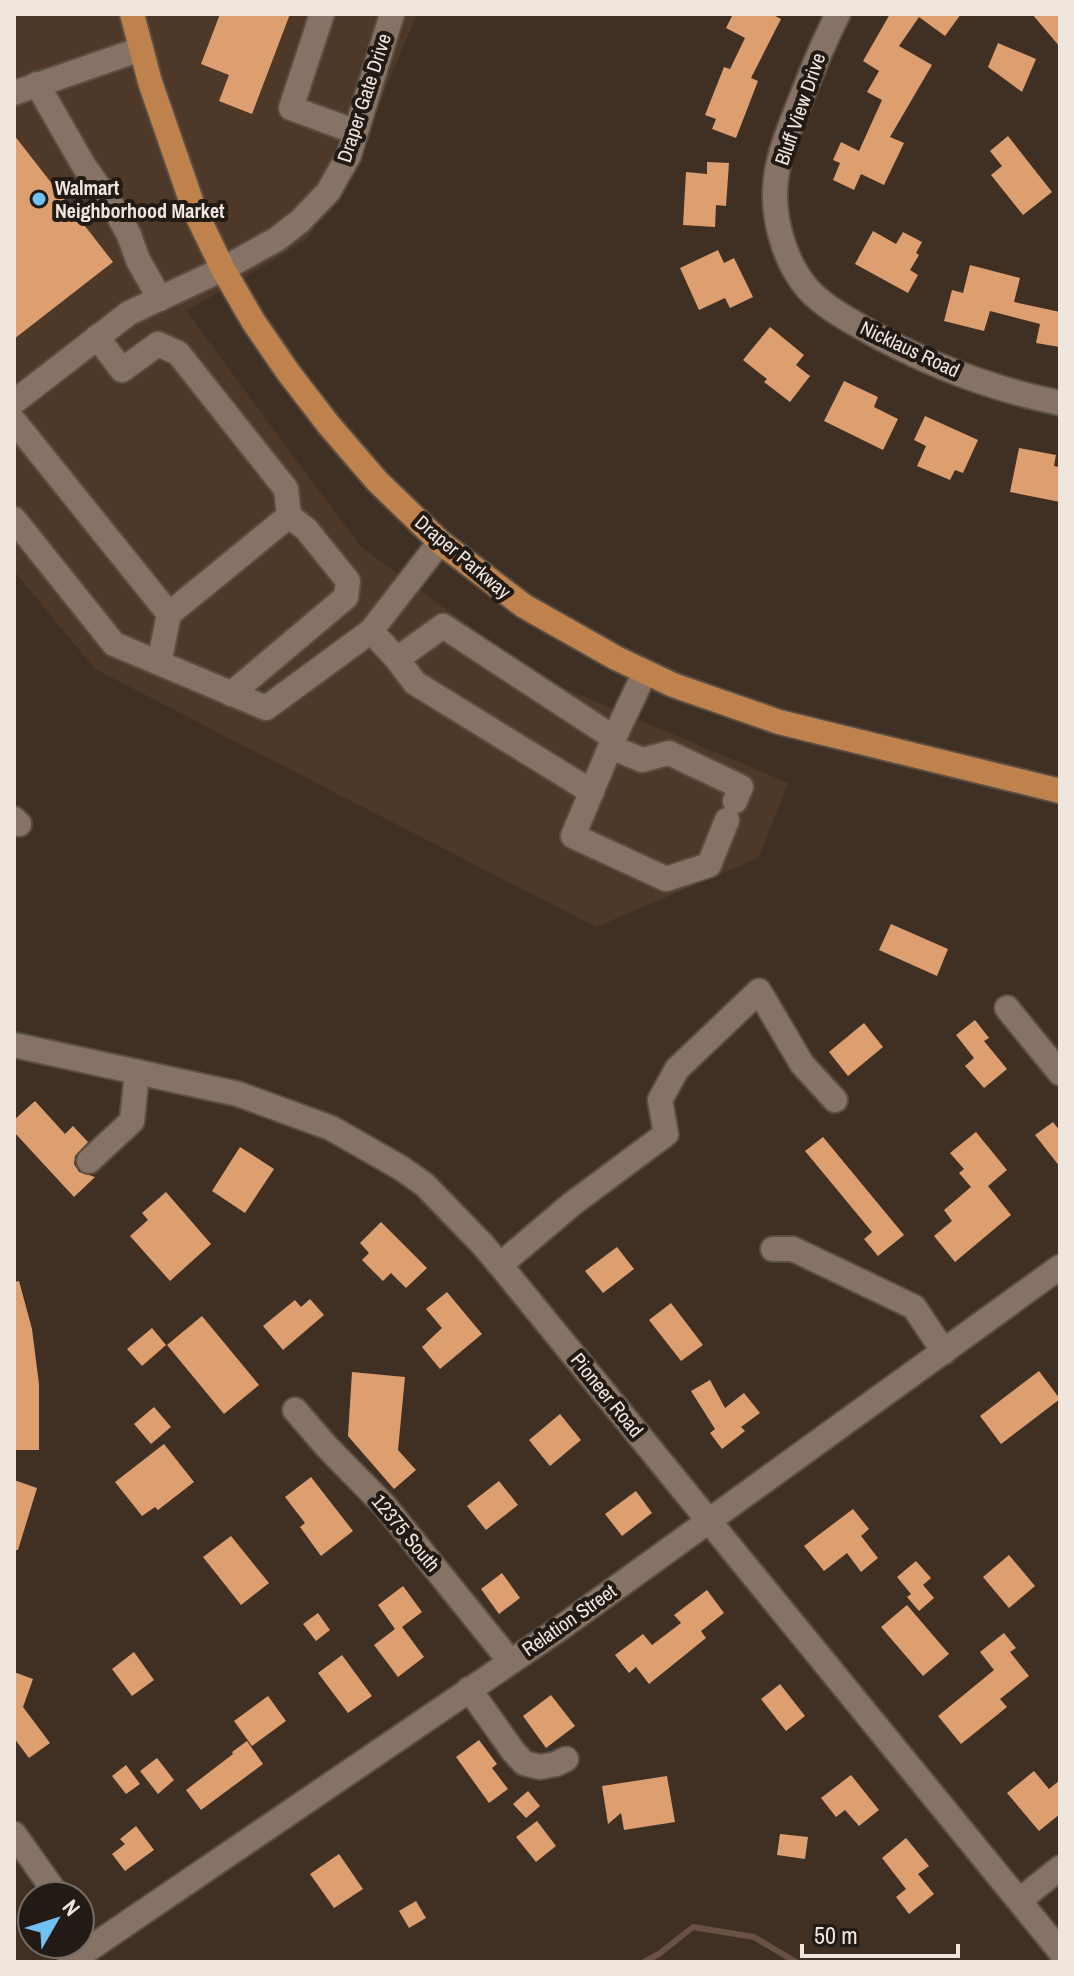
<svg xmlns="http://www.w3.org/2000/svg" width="1074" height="1976" viewBox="0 0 1074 1976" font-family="'Archivo Narrow',sans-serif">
	<rect width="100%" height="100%" fill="#403024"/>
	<polygon fill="#4e3928" points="14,14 417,14 362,145 308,238 266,265 186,311 361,547 542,679 788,783 758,858 596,927 95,669 14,571"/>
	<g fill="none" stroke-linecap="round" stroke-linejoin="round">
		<polyline stroke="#695243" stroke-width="6" points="644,1962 659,1954 693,1927 754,1937 796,1962"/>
	</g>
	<g fill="#dd9f6f">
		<polygon points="220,14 290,14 252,114 219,101 229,75 201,64"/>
		<polygon points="733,14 771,14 781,19 751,78 758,81 736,138 712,129 716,119 705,115 724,67 730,69 745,38 726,28"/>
		<polygon points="890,14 961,14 945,36 919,17 899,46 932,65 890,137 904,143 884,185 861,174 854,190 833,180 840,163 833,160 841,142 859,151 882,100 867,92 879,71 863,61"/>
		<polygon points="1032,14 1060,14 1060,47"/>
		<polygon points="998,43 1036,59 1022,92 988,67"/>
		<polygon points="14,135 113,262 14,339"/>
		<polygon points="1008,136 1052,192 1023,215 991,175 1002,166 990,151"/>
		<polygon points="707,162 729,163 726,206 716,205 715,227 683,225 686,172 707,174"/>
		<polygon points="873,231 896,244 903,232 922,242 916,253 919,255 910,270 918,275 908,293 855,264"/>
		<polygon points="718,250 724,263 734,258 753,297 730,308 725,298 699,310 680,268"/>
		<polygon points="970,265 1020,278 1014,302 1060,312 1060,347 1036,343 1040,324 990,311 984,331 944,321 952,290 963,293"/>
		<polygon points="770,327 804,355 796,365 810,376 790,402 764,382 767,379 743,360"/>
		<polygon points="844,381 878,397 874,407 898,419 883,450 824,421"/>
		<polygon points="925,416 978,440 963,473 955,470 950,480 917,466 926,446 914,440"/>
		<polygon points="1019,448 1056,455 1054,466 1060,467 1060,502 1010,492"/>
		<polygon points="891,924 948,949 937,976 879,950"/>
		<polygon points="975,1020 989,1038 984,1041 1007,1069 984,1088 965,1066 974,1058 956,1035"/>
		<polygon points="864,1023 883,1047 848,1076 829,1052"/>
		<polygon points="35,1101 65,1134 73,1126 88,1142 75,1156 74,1164 79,1172 95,1177 74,1197 14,1132 14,1120"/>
		<polygon points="1053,1122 1060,1131 1060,1167 1035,1135"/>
		<polygon points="976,1132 1007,1170 988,1186 1011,1215 955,1262 934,1236 952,1221 944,1210 971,1187 959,1173 964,1169 950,1153"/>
		<polygon points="823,1137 904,1235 878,1256 864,1239 872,1232 805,1151"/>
		<polygon points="240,1147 274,1169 245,1213 212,1191"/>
		<polygon points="166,1192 211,1244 170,1281 130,1236 148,1220 142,1213"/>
		<polygon points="381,1222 427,1268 406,1288 391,1273 383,1281 362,1260 369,1253 360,1243"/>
		<polygon points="617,1247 634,1269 603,1293 585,1271"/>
		<polygon points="19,1281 32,1329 39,1384 39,1450 14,1450 14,1282"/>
		<polygon points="447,1292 482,1334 440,1369 422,1347 442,1328 426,1309"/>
		<polygon points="310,1299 324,1315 283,1350 263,1326 295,1300 301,1307"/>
		<polygon points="671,1303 703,1345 681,1361 649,1320"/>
		<polygon points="202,1316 259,1385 224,1414 167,1345"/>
		<polygon points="152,1328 166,1345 142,1366 127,1349"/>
		<polygon points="1039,1371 1060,1399 1001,1444 980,1416"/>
		<polygon points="352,1372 405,1377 398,1450 416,1470 394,1489 348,1436"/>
		<polygon points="710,1380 725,1408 744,1393 760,1413 741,1427 745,1431 722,1449 710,1433 715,1429 691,1391"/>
		<polygon points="154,1407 171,1427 151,1444 134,1424"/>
		<polygon points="560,1414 581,1440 550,1466 529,1440"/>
		<polygon points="164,1444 194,1482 158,1510 155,1507 142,1516 115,1482"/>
		<polygon points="311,1477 353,1531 321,1556 300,1527 305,1523 285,1497"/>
		<polygon points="14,1480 37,1488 18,1550 14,1550"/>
		<polygon points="499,1481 518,1505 486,1530 467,1506"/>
		<polygon points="636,1491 652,1513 622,1536 605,1514"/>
		<polygon points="853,1509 869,1529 861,1536 878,1558 861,1572 847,1553 824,1571 804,1546"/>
		<polygon points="231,1536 269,1583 241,1605 203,1557"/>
		<polygon points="1009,1555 1035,1586 1009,1608 983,1577"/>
		<polygon points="916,1561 931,1578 923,1585 934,1598 919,1611 907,1597 911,1594 897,1577"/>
		<polygon points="502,1573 520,1598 499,1614 481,1589"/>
		<polygon points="403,1586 422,1612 402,1627 424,1657 398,1677 374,1645 395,1629 378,1605"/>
		<polygon points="707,1590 724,1613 701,1631 706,1638 649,1684 636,1667 629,1673 615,1655 643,1634 652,1645 681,1623 674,1615"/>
		<polygon points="907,1605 949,1654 923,1676 881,1627"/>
		<polygon points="318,1613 330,1630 316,1641 303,1624"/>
		<polygon points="1004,1633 1016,1648 1010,1652 1029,1676 1000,1699 1007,1707 961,1744 938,1716 994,1670 980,1652"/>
		<polygon points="134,1652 154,1680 132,1696 112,1669"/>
		<polygon points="342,1655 372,1696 348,1713 318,1673"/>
		<polygon points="14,1672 33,1679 23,1707 50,1743 29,1758 14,1738"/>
		<polygon points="780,1684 805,1716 786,1731 761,1699"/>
		<polygon points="551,1695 575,1726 546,1748 523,1716"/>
		<polygon points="268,1696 286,1721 252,1746 234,1721"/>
		<polygon points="479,1740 497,1764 492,1768 508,1789 489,1803 456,1757"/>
		<polygon points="247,1741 263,1764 201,1810 186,1790 233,1754 232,1752"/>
		<polygon points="157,1758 174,1780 158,1794 140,1771"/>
		<polygon points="126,1765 140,1784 126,1794 112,1776"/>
		<polygon points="1034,1771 1049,1789 1060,1780 1060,1814 1039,1831 1007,1793"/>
		<polygon points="851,1775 879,1810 859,1826 845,1810 836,1817 821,1798"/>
		<polygon points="667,1776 675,1822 624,1830 621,1813 608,1824 602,1786"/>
		<polygon points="528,1791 540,1806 526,1818 513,1804"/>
		<polygon points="537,1821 556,1846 536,1862 516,1837"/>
		<polygon points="136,1826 154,1850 125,1871 112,1854 125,1844 120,1839"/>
		<polygon points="780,1834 808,1837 805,1859 777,1855"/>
		<polygon points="906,1838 929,1866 918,1874 934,1894 909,1914 896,1897 906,1889 882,1858"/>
		<polygon points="339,1854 363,1889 334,1908 310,1874"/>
		<polygon points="416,1901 426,1918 409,1928 399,1911"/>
	</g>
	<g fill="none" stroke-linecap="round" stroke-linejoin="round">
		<defs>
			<g id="minor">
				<polyline points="322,14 291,108 356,132"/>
				<path d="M838,14C823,43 811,73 799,104C788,132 776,160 775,191C774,224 786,263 807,288C822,305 842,316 861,327C922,362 991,389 1060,403"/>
				<polyline points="37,84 84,166 117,213 129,235 138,260 160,299"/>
				<polyline points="14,93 141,49"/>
				<polyline points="97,337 122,370 158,344 178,353 286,489 289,516 306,529 348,581 346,597 231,694"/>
				<polyline points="14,402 129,313 223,269 277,239 300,221 328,192 349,155 392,14"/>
				<polyline points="14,421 169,614"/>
				<polyline points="14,519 114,644 266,708 371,631 440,542"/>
				<polyline points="371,631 397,659 443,626 614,738 645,672"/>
				<polyline points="397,659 415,683 592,792"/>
				<polyline points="159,663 169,614 289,516"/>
				<polyline points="614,738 573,836 666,879 709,865 727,820"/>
				<polyline points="611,747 642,760 669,753 741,787 735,801"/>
				<polyline points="14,819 19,824"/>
				<polyline points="1007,1008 1060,1073"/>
				<polyline points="14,1045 238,1094 331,1128 401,1168 425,1185 483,1245 500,1265 1060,1951"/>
				<polyline points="89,1161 132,1121 137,1072"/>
				<polyline points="773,1249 793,1249 914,1307 944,1352"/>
				<polyline points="500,1265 572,1204 666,1134 660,1100 677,1069 759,991 802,1064 835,1100"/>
				<polyline points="295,1410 327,1447 385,1506 510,1661"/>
				<polyline points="469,1689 513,1751 524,1763 540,1767 556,1764 566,1759"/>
				<polyline points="14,1834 58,1896"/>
				<polyline points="1020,1900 1060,1868"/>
				<polyline points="70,1962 562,1627 1060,1267"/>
			</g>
			<polyline id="major" points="132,14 150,82 194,209 223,269 253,321 288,372 328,424 377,481 440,542 524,606 616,658 673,685 779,722 1060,791"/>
		</defs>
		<use href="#minor" stroke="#5b4e43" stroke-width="28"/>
		<use href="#major" stroke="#5b4e43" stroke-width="28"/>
		<use href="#minor" stroke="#867366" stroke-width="24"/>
		<use href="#major" stroke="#c0824d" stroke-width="24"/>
	</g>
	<circle fill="#71c1f4" stroke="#211a15" stroke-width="3" cx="39" cy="199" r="8"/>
	<g text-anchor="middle" stroke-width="8" stroke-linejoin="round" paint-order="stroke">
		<g font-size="20" fill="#f0e6de" stroke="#211a15">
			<text transform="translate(364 98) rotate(-72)" y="7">Draper Gate Drive</text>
			<text transform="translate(800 109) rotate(-71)" y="7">Bluff View Drive</text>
			<text transform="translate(910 349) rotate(25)" y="7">Nicklaus Road</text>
			<text transform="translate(463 557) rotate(40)" y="7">Draper Parkway</text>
			<text transform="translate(607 1395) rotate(51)" y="7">Pioneer Road</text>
			<text transform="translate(406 1533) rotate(50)" y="7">12375 South</text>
			<text transform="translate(569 1620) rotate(-35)" y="7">Relation Street</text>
		</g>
		<g font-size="20" font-weight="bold" fill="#f0e6de" stroke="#211a15" text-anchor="start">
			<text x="55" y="195">Walmart<tspan x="55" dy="23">Neighborhood Market</tspan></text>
		</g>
	</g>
	<rect width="1074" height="1976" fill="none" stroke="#f0e6de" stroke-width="32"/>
	<g transform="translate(56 1920) rotate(51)"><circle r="38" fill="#211a15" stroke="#746c65" stroke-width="2"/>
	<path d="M0-6L14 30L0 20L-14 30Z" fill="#71c1f4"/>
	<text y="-12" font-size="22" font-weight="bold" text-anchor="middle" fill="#f0e6de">N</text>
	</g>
	<path d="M802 1944v12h156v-12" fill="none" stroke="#f0e6de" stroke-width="4"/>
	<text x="814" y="1944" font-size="24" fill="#f0e6de" stroke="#211a15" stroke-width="6" paint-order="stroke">50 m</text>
</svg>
